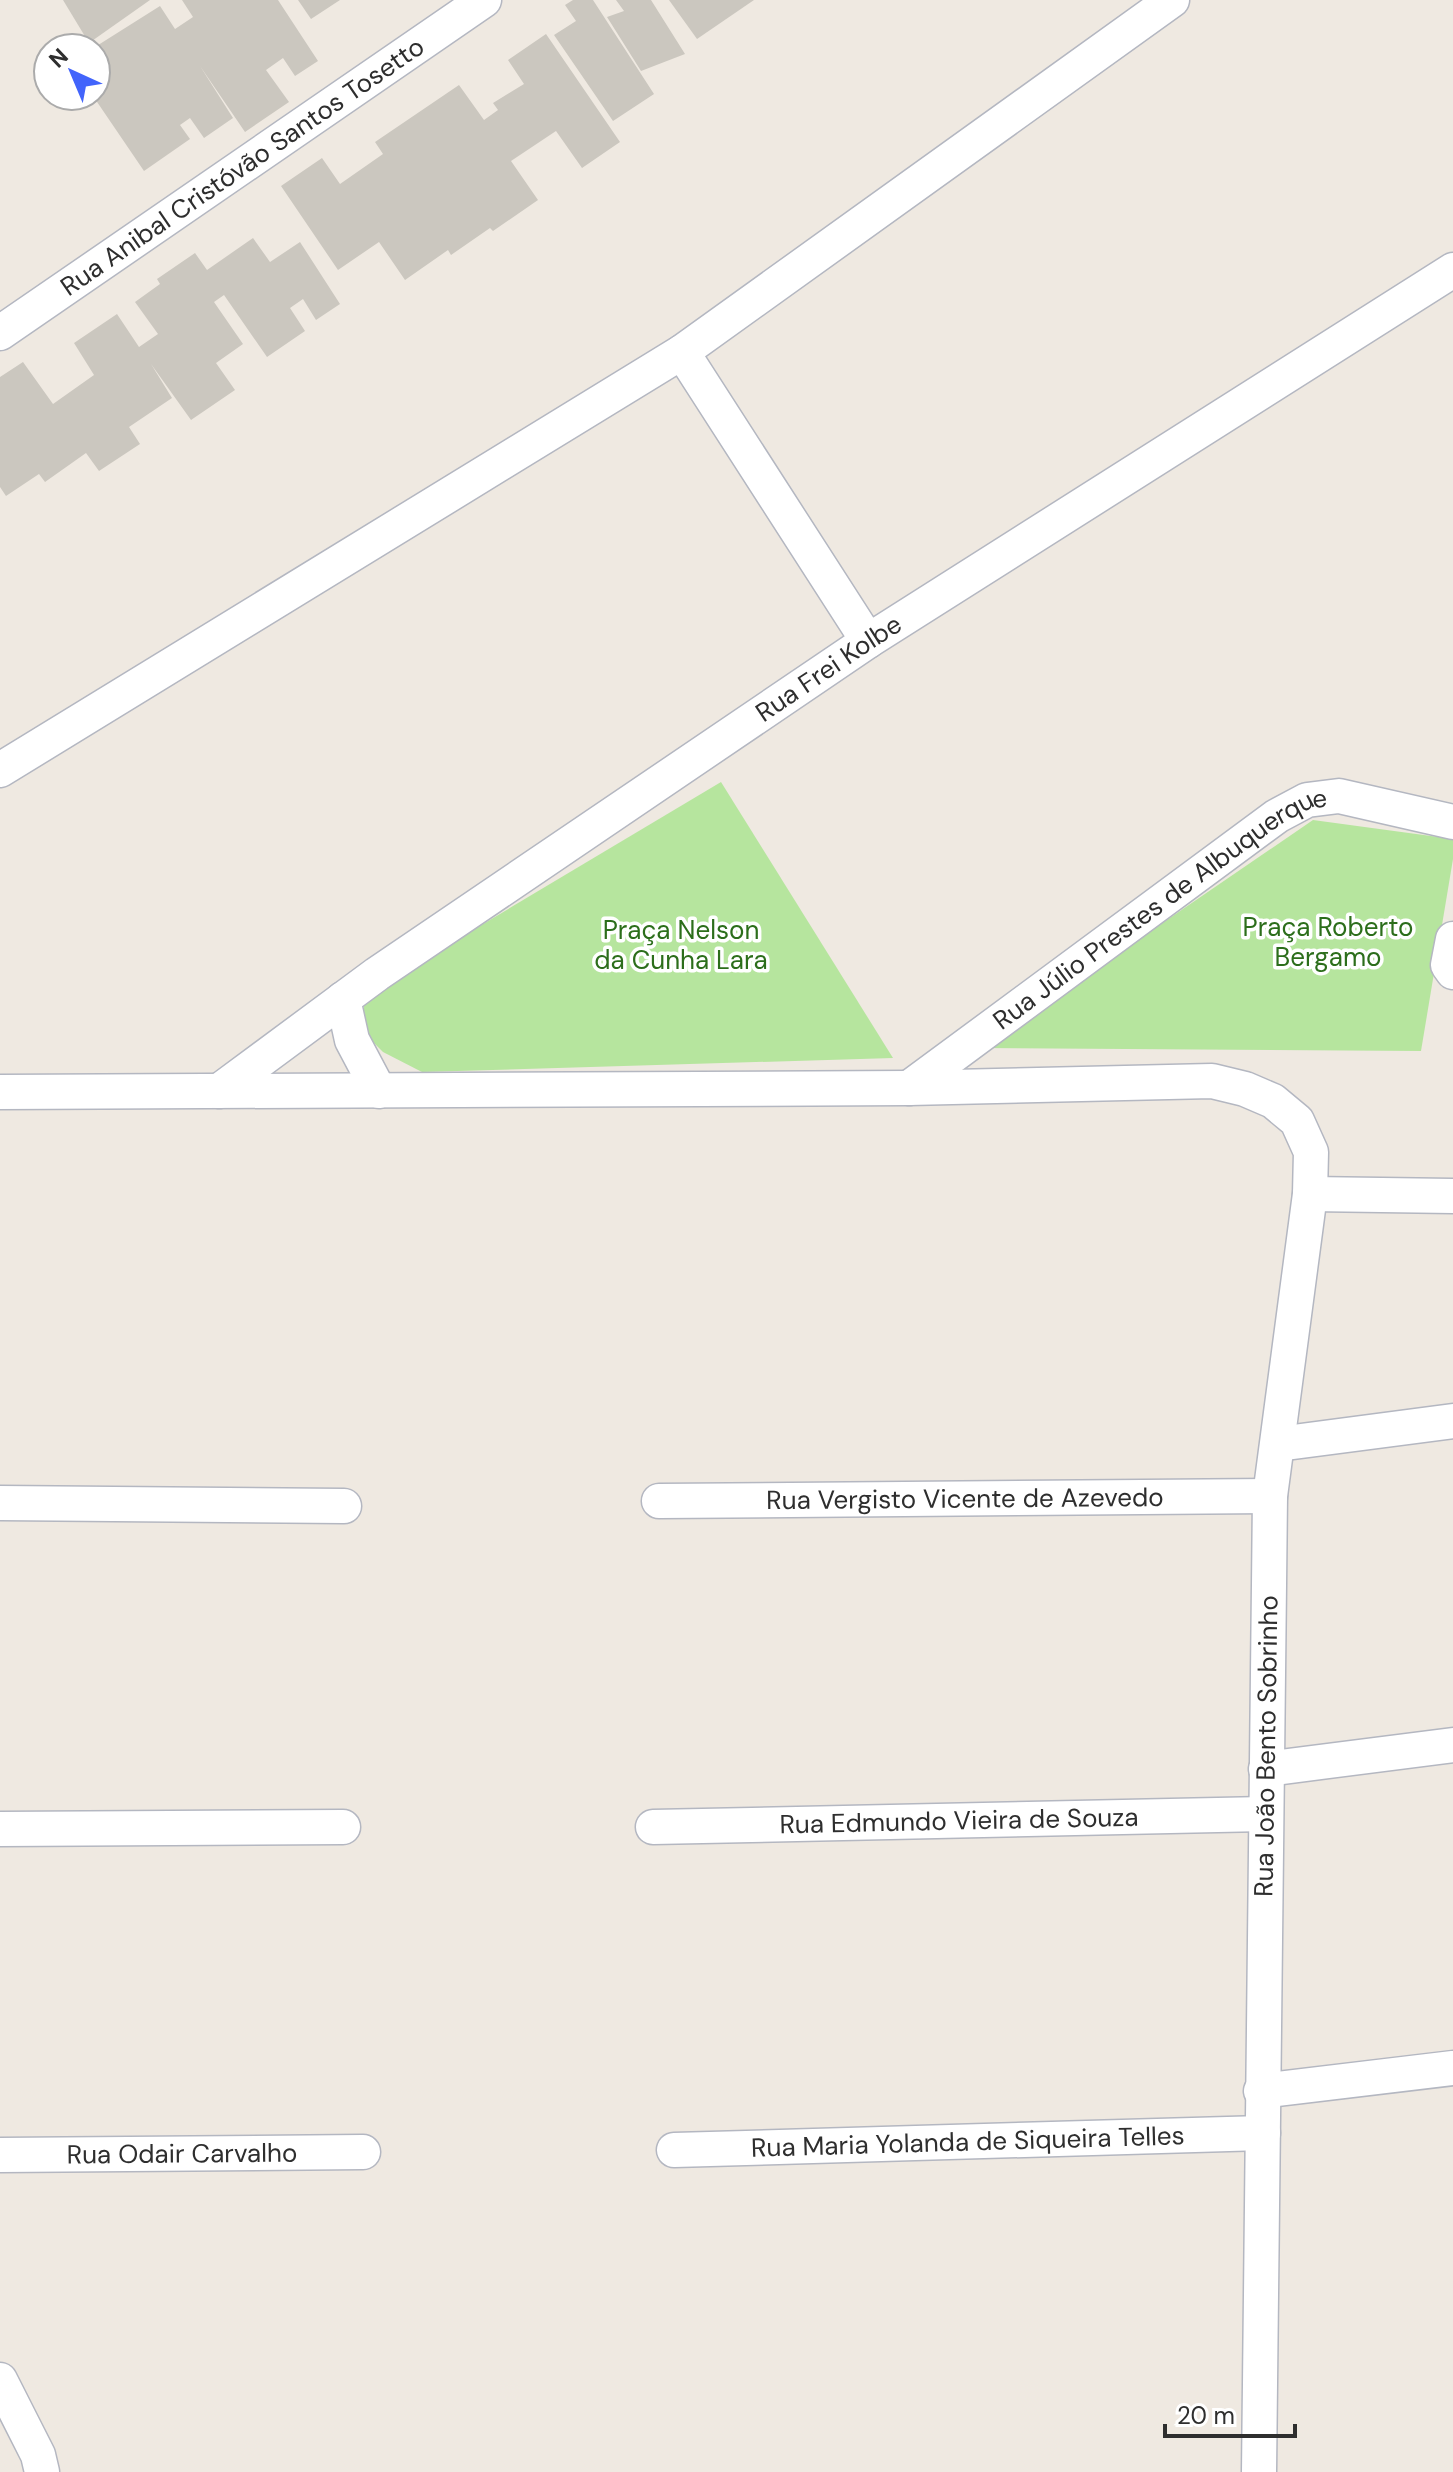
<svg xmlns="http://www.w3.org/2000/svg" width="1453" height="2472" viewBox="0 0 1453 2472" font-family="'DM Sans',sans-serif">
	<rect width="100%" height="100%" fill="#efe9e1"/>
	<g fill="#b6e59e">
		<polygon points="721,782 893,1058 422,1072 383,1052 364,1033 364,995"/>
		<polygon points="1313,820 1453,839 1453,859 1421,1051 980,1048"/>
	</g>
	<g fill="#cbc7bf">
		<polygon points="63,0 150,0 89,43"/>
		<polygon points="182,0 278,0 318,61 295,76 283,58 266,70 289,102 245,132 200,66 233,118 204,138 190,118 180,125 190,139 144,171 93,96 96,96 96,60 101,56 95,47 160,6 175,29 193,17"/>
		<polygon points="298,0 340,0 311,19"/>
		<polygon points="573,0 593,0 654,94 613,121 554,35 576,21 565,5"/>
		<polygon points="616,0 651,0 685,54 641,71 607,17 624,11"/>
		<polygon points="669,0 754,0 697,39"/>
		<polygon points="546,34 620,142 582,168 556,131 511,161 538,200 493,231 490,228 451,255 448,250 405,280 379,242 338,270 281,186 322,158 340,184 383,154 375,142 459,85 484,120 498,110 493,103 524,84 508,60"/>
		<polygon points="253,238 270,262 300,242 340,304 316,320 303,299 290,308 305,331 267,357 224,295 214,302 243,344 216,363 235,390 191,420 151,364 172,398 129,427 140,444 99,471 86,453 45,482 39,474 6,496 0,487 0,377 23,362 53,404 94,375 74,343 117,314 139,347 158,334 135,302 160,284 157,279 195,253 207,270"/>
	</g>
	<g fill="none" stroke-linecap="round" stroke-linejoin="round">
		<defs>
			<g id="minor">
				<path id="s1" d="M0,333L484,0"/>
				<polyline points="682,352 868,641"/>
				<polyline points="0,770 682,352 1172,0"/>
				<polyline points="1453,939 1448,965 1453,972"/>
				<polyline points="343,999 352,1040 379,1091"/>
				<path id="s2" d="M909,1088L1277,816L1307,800L1339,796L1453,822"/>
				<path id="s3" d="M219,1091L377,974L868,641L1453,270"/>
				<polyline points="0,1092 909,1088 1212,1081 1245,1089 1273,1101 1297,1121 1311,1152 1310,1194 1270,1496 1259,2472"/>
				<polyline points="1310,1194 1453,1196"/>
				<polyline points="1278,1444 1453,1421"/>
				<path id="s4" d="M659,1501L1270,1496"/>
				<polyline points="0,1503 344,1506"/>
				<polyline points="1266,1769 1453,1745"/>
				<path id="s5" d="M653,1827L1265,1814"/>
				<polyline points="0,1829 343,1827"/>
				<polyline points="1261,2091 1453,2068"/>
				<path id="s6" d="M674,2150L1263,2133"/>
				<path id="s7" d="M0,2155L363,2152"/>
				<polyline points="0,2380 38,2455 42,2472"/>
			</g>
		</defs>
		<use href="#minor" stroke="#b4b7c1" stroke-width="37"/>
		<use href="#minor" stroke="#fff" stroke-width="34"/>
	</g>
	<g text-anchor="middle" stroke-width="7" stroke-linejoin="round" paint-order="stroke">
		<g font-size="26" fill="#2e2e2e" stroke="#fff">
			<text dy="9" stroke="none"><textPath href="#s1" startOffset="294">Rua Anibal Cristóvão Santos Tosetto</textPath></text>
			<text dy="9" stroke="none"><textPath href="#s3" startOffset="742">Rua Frei Kolbe</textPath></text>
			<text dy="9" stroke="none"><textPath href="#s2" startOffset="310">Rua Júlio Prestes de Albuquerque</textPath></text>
			<text dy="9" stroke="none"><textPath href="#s4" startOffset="306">Rua Vergisto Vicente de Azevedo</textPath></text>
			<text transform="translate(1266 1746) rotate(-89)" y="9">Rua João Bento Sobrinho</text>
			<text dy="9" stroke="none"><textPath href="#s5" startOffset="306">Rua Edmundo Vieira de Souza</textPath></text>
			<text dy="9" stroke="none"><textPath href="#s6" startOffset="294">Rua Maria Yolanda de Siqueira Telles</textPath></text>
			<text dy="9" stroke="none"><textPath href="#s7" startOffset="182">Rua Odair Carvalho</textPath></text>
		</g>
		<g font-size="26" fill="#2c6e1b" stroke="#fff">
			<text x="1328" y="936">Praça Roberto<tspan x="1328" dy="30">Bergamo</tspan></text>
			<text x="681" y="939">Praça Nelson<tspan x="681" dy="30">da Cunha Lara</tspan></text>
		</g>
	</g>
	<g transform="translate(72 72) rotate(316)"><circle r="38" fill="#ffffff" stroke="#ababab" stroke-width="2"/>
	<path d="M0-6L14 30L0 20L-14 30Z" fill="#4264fb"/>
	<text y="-12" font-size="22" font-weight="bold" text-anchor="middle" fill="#2e2e2e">N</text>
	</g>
	<path d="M1165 2424v12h130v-12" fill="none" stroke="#2e2e2e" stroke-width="4"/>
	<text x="1177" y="2424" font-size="24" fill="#2e2e2e" stroke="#ffffff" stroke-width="6" paint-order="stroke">20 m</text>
</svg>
